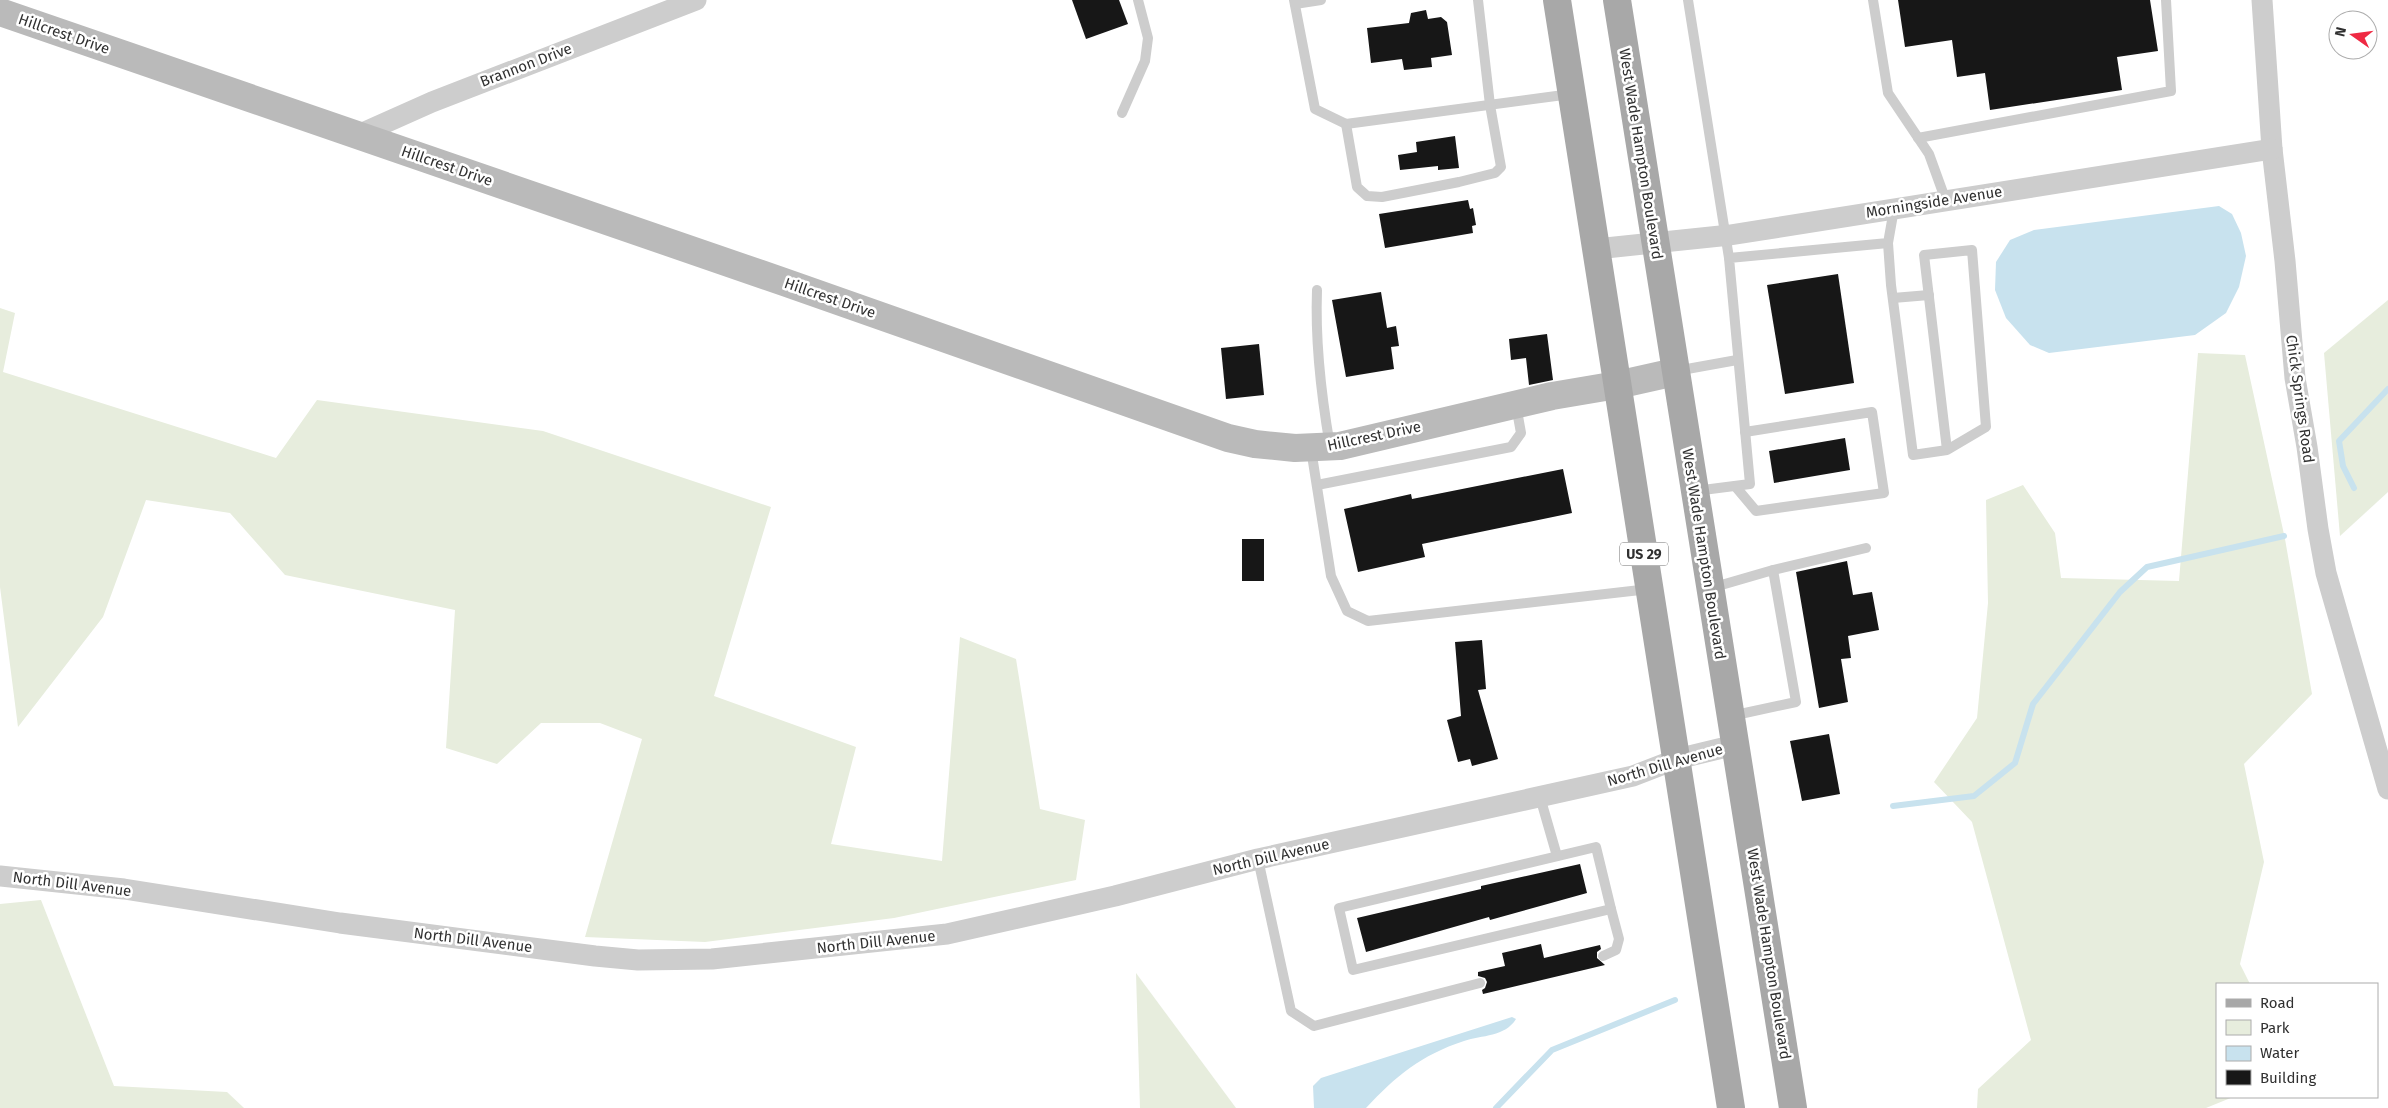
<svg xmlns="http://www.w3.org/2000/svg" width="2388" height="1108" viewBox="0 0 2388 1108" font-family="'Fira Sans',sans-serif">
	<rect width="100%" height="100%" fill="#fff"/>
	<g fill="#e7eddd">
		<polygon points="2388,300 2388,492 2340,536 2324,353"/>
		<polygon points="0,308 15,313 3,372 276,458 317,400 543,431 771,507 714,696 856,747 831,844 942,861 960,637 1016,659 1040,809 1085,820 1076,880 894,918 705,942 585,937 642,739 600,723 541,723 497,764 446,748 455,610 285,575 230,513 146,500 103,617 18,727 0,587"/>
		<polygon points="2198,353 2245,355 2285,539 2312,694 2244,764 2264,862 2240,964 2250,984 2217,984 2217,1097 2233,1097 2206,1108 1977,1108 1978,1089 2031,1040 1972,822 1934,782 1977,718 1988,603 1986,500 2023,485 2055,533 2061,578 2179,581"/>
		<polygon points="41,900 114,1086 227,1092 244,1108 0,1108 0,904"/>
		<polygon points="1136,973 1236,1108 1140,1108"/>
	</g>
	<g fill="#c8e2ee">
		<polygon points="2219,206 2232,214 2241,233 2246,256 2239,287 2226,313 2195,335 2049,353 2030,345 2006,318 1995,290 1996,262 2010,240 2034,230"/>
		<path d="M1512,1017L1516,1019C1505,1037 1482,1035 1464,1041C1421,1055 1396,1076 1366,1108H1314L1313,1086L1321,1078Z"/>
	</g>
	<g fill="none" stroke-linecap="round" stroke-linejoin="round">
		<g stroke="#c8e2ee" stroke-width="6">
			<polyline points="2354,488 2343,466 2339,441 2388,389"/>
			<polyline points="1893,806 1974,796 2015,763 2033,704 2120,592 2147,567 2284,536"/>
			<polyline points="1496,1108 1552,1050 1675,1000"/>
		</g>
	</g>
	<g fill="#171717">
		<polygon points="1072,0 1119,0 1128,24 1086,39"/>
		<polygon points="1898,0 2150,0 2158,51 2117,57 2122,90 1990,110 1985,73 1957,77 1952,40 1905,47"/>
		<polygon points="1426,10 1428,19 1441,17 1447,22 1452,55 1431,58 1432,67 1404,70 1402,59 1371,63 1367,28 1409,23 1411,13"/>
		<polygon points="1455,136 1459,168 1438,170 1438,166 1400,170 1398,155 1417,152 1416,142"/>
		<polygon points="1468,200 1470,209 1473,208 1476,225 1472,226 1473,233 1385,248 1379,214"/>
		<polygon points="1838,274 1854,383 1785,394 1767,285"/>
		<polygon points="1381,292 1387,328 1396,326 1399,346 1391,347 1394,369 1346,377 1332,300"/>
		<polygon points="1547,334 1553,380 1529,385 1526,358 1511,360 1509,339"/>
		<polygon points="1259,344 1264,395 1226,399 1221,348"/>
		<polygon points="1845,438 1850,470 1774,483 1769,451"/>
		<polygon points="1563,469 1572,513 1422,544 1425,557 1358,572 1344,509 1411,494 1412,499"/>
		<rect x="1242" y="539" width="22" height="42"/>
		<polygon points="1847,561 1853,595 1872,592 1879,630 1848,636 1851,658 1841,659 1848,702 1819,708 1796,572"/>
		<polygon points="1482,640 1486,689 1478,690 1498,759 1472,766 1470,759 1458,762 1447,720 1461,716 1455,642"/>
		<polygon points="1829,734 1840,794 1802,801 1790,741"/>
		<polygon points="1580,864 1587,893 1490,920 1489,917 1366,952 1357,918 1481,889 1481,886"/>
		<polygon points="1541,944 1544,958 1600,945 1601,949 1597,952 1597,958 1605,965 1483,994 1482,990 1485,988 1487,982 1485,978 1478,976 1478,972 1505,966 1502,953"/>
	</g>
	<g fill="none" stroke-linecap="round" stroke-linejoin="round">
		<g stroke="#cdcdcd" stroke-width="10">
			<polyline points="1294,0 1315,109 1346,124 1571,94"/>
			<polyline points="1688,0 1729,258"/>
			<polyline points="1873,0 1888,93 1929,154 1946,201"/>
			<polyline points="1295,4 1321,0"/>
			<polyline points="1122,113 1145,61 1148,38 1138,0"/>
			<polyline points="1346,124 1357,187 1367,196 1382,197 1459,182 1495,173 1501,167 1490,105 1478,0"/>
			<polyline points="1918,138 2171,91 2166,0"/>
			<polyline points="1888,243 1891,285 1913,455 1947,450 1924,255 1972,250 1986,427 1947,450"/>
			<path d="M1317,290C1315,343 1321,394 1330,446"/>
			<polyline points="1893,298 1929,295"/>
			<polyline points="1676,371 1737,360"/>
			<polyline points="1311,449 1331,576 1347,611 1368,621 1649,589"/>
			<polyline points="1317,485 1511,447 1521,433 1516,405"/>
			<polyline points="1735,486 1756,511 1884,493 1872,412 1745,432"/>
			<polyline points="1695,491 1750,484 1729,258 1888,243 1894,209"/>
			<polyline points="1773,570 1866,548"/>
			<polyline points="1711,588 1773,570 1796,702 1731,716"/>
			<polyline points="1540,797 1557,856"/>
			<polygon points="1596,847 1611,909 1353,970 1339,908"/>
			<polyline points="1258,859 1291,1011 1314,1026 1480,983"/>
			<polyline points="1603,956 1616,950 1619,939 1611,909"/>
		</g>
		<g stroke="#cdcdcd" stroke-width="21">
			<polyline points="2262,0 2272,149 2285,261 2295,378 2307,447 2318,529 2326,573 2388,789"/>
			<polyline points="358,135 432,102 696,0"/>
			<polyline points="1596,249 1730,235 2272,149"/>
			<polyline points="0,876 124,889 340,923 595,956 638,960 712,959 947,934 1115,896 1258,859 1633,776 1677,759 1735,745"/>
		</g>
		<polyline stroke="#bababa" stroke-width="28" points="0,12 784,282 1228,438 1255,444 1295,448 1340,446 1552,396 1617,385 1675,372"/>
		<g stroke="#a8a8a8" stroke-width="28">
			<polyline points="1557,0 1731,1108"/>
			<polyline points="1617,0 1793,1108"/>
		</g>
	</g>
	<g text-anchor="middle" stroke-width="5" stroke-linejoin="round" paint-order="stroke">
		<rect fill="#fff" stroke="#6e6e6e" stroke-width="1" x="1620" y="542.5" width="48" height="23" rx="4"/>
		<g font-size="14" font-weight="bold" fill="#303030">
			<text x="1644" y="559">US 29</text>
		</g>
		<g font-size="15" fill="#303030" stroke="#fff">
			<text transform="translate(64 34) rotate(19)" y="5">Hillcrest Drive</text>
			<text transform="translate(526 65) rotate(-21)" y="5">Brannon Drive</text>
			<text transform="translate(1641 154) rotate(81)" y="5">West Wade Hampton Boulevard</text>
			<text transform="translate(447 166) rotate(19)" y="5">Hillcrest Drive</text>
			<text transform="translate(1934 202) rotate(-9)" y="5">Morningside Avenue</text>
			<text transform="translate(830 298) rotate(19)" y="5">Hillcrest Drive</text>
			<text transform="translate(2300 399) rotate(82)" y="5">Chick Springs Road</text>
			<text transform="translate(1374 436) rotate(-12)" y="5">Hillcrest Drive</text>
			<text transform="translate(1704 554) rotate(81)" y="5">West Wade Hampton Boulevard</text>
			<text transform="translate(1665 765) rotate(-16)" y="5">North Dill Avenue</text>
			<text transform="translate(1271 857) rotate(-13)" y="5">North Dill Avenue</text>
			<text transform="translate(72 884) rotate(7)" y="5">North Dill Avenue</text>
			<text transform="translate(473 940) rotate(7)" y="5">North Dill Avenue</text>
			<text transform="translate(876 942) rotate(-6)" y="5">North Dill Avenue</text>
			<text transform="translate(1769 954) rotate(81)" y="5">West Wade Hampton Boulevard</text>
		</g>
	</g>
	<rect x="2216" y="983" width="162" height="115" fill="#ffffff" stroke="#acacac"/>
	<rect x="2226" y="999" width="25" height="8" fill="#a8a8a8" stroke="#acacac"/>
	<text x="2260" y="1008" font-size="15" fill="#303030">Road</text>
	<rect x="2226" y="1020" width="25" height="15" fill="#e7eddd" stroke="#acacac"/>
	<text x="2260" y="1033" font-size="15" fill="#303030">Park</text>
	<rect x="2226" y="1046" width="25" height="15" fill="#c8e2ee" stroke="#acacac"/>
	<text x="2260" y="1058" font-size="15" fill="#303030">Water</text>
	<rect x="2226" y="1070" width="25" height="15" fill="#171717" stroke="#acacac"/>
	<text x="2260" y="1083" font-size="15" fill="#303030">Building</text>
	<g transform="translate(2353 35) rotate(284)"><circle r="24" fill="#ffffff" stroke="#acacac"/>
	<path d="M0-4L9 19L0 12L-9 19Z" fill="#ef2943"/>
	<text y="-8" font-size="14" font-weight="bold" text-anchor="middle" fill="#303030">N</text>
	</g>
</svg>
